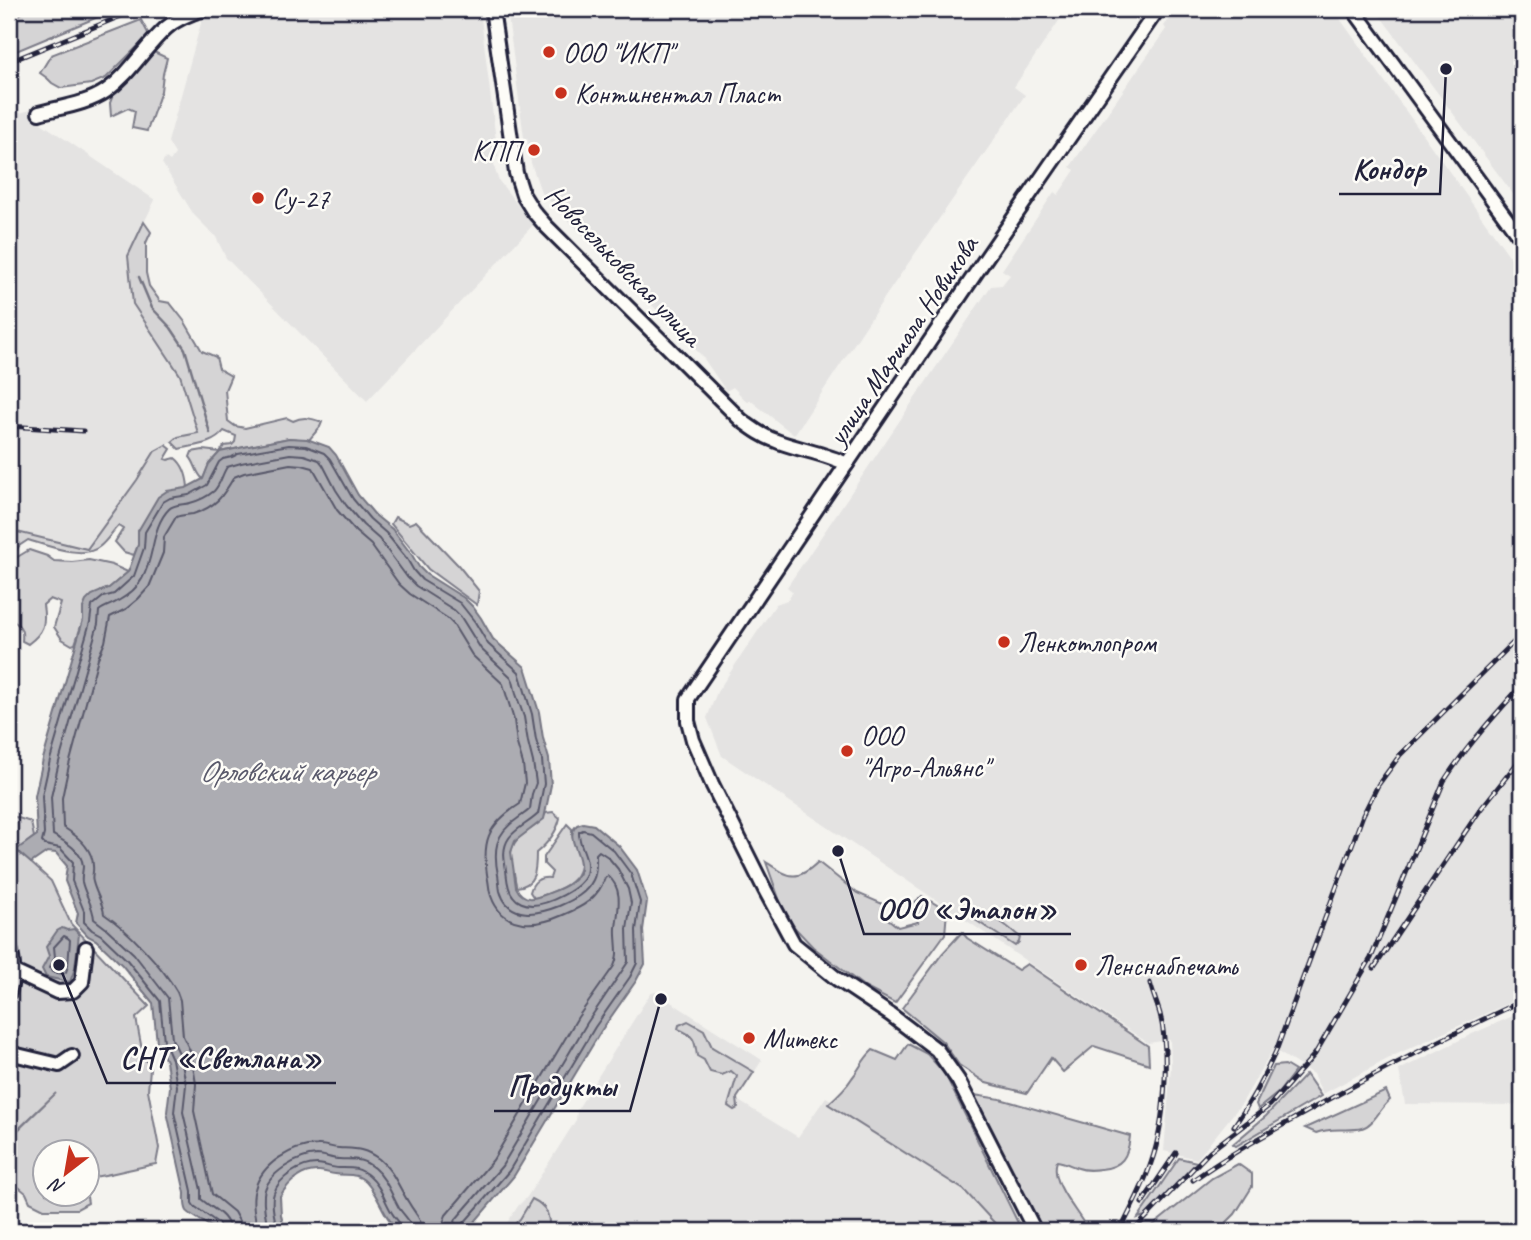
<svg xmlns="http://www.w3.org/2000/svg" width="1531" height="1240" viewBox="0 0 1531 1240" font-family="Caveat,sans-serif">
	<rect width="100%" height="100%" fill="#f4f3ef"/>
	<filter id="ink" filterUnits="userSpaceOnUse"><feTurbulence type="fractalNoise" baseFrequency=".0143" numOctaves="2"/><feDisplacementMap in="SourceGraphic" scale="14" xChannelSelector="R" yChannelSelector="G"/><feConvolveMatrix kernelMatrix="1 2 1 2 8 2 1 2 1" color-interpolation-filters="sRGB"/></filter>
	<g filter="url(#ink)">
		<g fill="#e4e3e2">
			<polygon points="228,9 480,10 498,157 493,158 495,170 499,181 533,225 367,401 226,258 216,237 194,215 162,163 166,158 170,161 175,154 168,142 203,16"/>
			<polygon points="507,9 1067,9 1014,87 1025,95 887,294 794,435 750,400 747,402 733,387 726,391 702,356 541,192 531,163 527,138 524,138"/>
			<polygon points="1176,9 1333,9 1513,261 1522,271 1522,997 1395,1055 1323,1094 1313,1074 1273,1049 1242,1103 1197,1159 1164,1151 1171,1066 1170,1040 1148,1043 722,756 707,718 717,692 776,604 787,600 793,592 787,587 991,286 1002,285 1005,281 1010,275 1002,270 1054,192 1058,195 1075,170 1070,167 1166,29 1164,26"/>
			<polygon points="1375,9 1522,9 1522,206 1490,163"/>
			<polygon points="38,108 41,123 155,200 128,256 133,304 180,375 198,433 178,437 172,442 155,451 137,480 87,549 9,529 9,116"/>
			<polygon points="655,992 762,1060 737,1100 798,1137 826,1097 967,1188 1007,1231 502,1231 518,1206 527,1197 576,1120 577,1110 650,994"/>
			<polygon points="1522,1012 1522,1105 1405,1104 1399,1070 1472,1034"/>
		</g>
		<g fill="#d5d4d5" stroke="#7c7b88" stroke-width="2">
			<polygon points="29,9 117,9 9,54 9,21"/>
			<polygon points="141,20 149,35 106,78 91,84 61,88 52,83 47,78 40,73 51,55"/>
			<polygon points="154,52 167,58 163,74 161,91 147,131 132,128 135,111 128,108 111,116 110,103 113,95 113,92 125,82"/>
			<path d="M144,222L151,232L146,243V273L149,286L160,301L170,303L185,322L202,351L216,357L219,369L231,376L225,390L228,421L235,426L245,428L287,418L293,421C303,416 311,418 322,422L320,427L309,440L289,438L220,452L209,464L203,479C196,473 196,464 190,457L192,452L203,450L220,452L224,446L232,445L235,442L236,436L224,431C213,445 195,445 179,449L172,442L178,437L198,433L180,375L133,304L128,256Z"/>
			<path d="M166,445L171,449L165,459L168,460L175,458C184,465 187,476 188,487L138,531V545L134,555L124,552L115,542L123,529L118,526C111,533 107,541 99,547C83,560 46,545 28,540L19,546L9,561V530L87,549L137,480L155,451Z"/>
			<polygon points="395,517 409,524 416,521 458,565 479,591 477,605 428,569 391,524"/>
			<path d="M29,550L47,556L54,561L72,562L89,560L112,565L128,572L109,588L101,591L83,608V620L75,644L72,645L62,639L54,627L61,603L50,599L43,605C46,624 44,632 28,644L22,641C23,632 22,626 13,621L9,625V562Z"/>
			<path d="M553,812L560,818C557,832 547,844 536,853C536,869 536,886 516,887C515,876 510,864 511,854C512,833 539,830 546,813Z"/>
			<path d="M9,815L31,822L34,837L17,850L51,881L71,924L149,1006L136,1018L142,1050L150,1069L148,1090L159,1148L156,1164C133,1168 111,1175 88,1178V1152H46V1194L87,1197L88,1203L77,1209H44L30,1202L26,1193L9,1179V1139L56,1093L9,1138Z"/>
			<path d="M567,824L572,829C571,840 576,846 579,856C586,883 554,892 534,898L530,892C533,881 539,877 550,878L552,872L544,864V857Z"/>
			<path d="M766,862C789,877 796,883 818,862L857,893L885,905L883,915L898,927L918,922L914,913L915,902L922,896L947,911L945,934L895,1003L866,988L813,947L795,928L782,907Z"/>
			<path d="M978,914C993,913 1009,928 1020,937L1019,942L1015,946L974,919Z"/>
			<polygon points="962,932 967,938 1018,970 1027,964 1148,1046 1149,1064 1094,1046 1063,1072 1051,1058 1027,1093 986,1083 959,1065 943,1042 902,1008 942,954"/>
			<path d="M688,1021L704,1030L712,1047L754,1072L737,1098L738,1108L734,1110L728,1106L737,1076L731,1071L722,1075L710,1072L704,1060L697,1056C695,1040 694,1035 678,1029L679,1025Z"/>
			<path d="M908,1044L927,1054L945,1074L1022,1231H1002L964,1190L828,1104C837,1096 846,1088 852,1078C861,1067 862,1060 873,1050L897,1060Z"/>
			<polygon points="1285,1065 1295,1071 1279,1092 1258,1109 1256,1104 1274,1066"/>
			<polygon points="1306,1074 1321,1096 1236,1146 1233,1144 1266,1116"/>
			<path d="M1386,1091L1390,1100C1380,1108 1374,1125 1362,1128C1347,1132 1332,1126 1316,1133L1305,1128Z"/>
			<path d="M974,1095L1000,1099L1130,1136C1128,1157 1122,1167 1101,1169C1093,1170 1086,1171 1078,1168C1071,1166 1065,1162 1057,1161C1050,1180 1073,1206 1083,1222H1118L1112,1231H1043L988,1129Z"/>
			<polygon points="1179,1158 1197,1162 1145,1216 1138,1218"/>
			<polygon points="1238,1164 1252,1174 1252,1187 1235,1214 1218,1231 1146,1231 1212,1178"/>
			<path d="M532,1199C547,1206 550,1215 549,1231H508L520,1219Z"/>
		</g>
		<g fill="#acacb2" stroke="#757582" stroke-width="2">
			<path d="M289,438L307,439L329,447L336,455L358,495L375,515L392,529L412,555L419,567L426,574L464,598L473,607L481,618L493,639L525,667L539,712L543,738L549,759L551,785L544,819L515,841L511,852L516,887C519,894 525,899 533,898C542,897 551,892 559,889C606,869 558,843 577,825L583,823L594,825L619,846L637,870L647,901L643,930L645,964L636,981L601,1031L514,1176L467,1231H399C383,1217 380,1197 366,1182C356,1172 347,1176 335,1174C330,1174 325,1171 319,1171C302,1170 289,1182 280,1196L281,1215L285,1231H217C210,1225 191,1216 187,1211C184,1206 185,1198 185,1193L167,1112L170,1087L166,1061L157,1043L153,1003L122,965L96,940L88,936L76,923L78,913L65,881L67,866L56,853L47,852L31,863L16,850L37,835L35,796L43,759L83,620V608L86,601L92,595L109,588L128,572L138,545V531L158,497L167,491L186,488L203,479L209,464L220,452Z"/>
			<polygon points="62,928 67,930 74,929 79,934 75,968 70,982 46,977 42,969 49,956 46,947 57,931"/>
		</g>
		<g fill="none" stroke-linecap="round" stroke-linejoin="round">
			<g stroke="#59596b" stroke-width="2">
				<polygon points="64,936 68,938 70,940 68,966 66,972 63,974 52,972 50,968 55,957 54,947"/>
				<path d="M221,1231L218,1223L194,1206L192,1203V1191L174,1112L177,1086L172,1059L164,1041L160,1001L127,960L101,935L92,930L84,922V911L72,881L73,862L60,848L45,845L42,842L44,834L42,796L50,760L90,622L92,606L103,597L114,594L134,576L144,548L145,532L163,502L170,498L189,495L207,485L219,462L223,459L232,457L238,454L289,445L306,446L324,453L330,459L353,499L370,519L386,533L407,559L414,571L422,580L460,603L475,622L488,644L519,672L532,714L536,740L542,760L544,784L538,814C529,823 516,828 509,838C502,848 504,859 506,870C507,878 507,889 513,896C517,902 525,905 532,905C547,905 582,889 586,874C591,857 578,846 579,832L583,830L591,832L614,851L631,874L640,902L636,930L637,963L630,977L595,1027L509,1171L463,1224L461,1231"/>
				<path d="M230,1231C228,1214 212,1209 201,1199V1190L183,1112L186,1085L181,1057L172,1039L168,998L134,954L107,929L94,919C93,905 85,895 82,882C81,877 83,871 83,866C82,850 64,841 53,835L51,797L59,762L98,624L99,611C105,606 112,605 118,601C127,596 137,588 142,579C155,557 151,527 169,509C174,504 183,505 190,503C198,501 208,496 214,491C221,484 222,474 227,467L241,463L290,454L304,455L319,460L323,465L336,490L346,505L363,525L379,539L407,577L416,586L454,610L461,617L481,649L511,677L513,681L516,694L524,717L528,742L533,762L536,783L532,794L530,809C526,813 522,815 517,819C495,834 493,850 498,875C499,880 499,886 500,891C509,921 539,914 559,906C573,900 586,894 593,880C597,873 596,862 596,854L599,851L608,857L618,869L628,889L631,903L627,929L628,962L587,1023L502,1166L456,1219L452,1231"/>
				<path d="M240,1231L239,1221L234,1212L212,1194L194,1111L196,1084L191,1053L183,1036L180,1000L177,992C163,967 128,930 104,914C103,903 96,894 93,882C91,877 94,872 93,866C93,848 76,835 63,827L62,798L69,765L98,658L105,642L110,617L126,609L138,599L149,587L163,553L164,537L176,517C181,515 187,515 193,514C216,507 223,496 234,477L244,473L290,464L302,465L313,468L337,510L356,532L371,545L399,584L410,594L447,618L453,624L472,655L503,684L514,720L517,744L523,764L525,783L520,804C487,825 481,842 488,880C489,885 489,891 491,896C503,930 536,927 563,915C582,907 598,899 605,878L608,876C624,889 618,910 616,928C615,941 620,955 614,966L578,1017L493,1160L446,1215L443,1223L442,1231"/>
				<path d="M258,1231C255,1218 251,1201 255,1189C262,1163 292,1146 317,1145C325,1144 331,1148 339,1148C356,1149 364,1148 379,1159C394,1171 399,1188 409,1203C415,1214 422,1218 422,1231"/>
				<path d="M269,1231C266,1220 263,1206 264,1194C267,1173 298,1156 317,1155C325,1155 331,1159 339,1159C353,1160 361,1157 374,1168C387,1179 391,1194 399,1208C405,1217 411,1220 412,1231"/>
				<path d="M278,1231C275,1221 270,1204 274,1193C279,1177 301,1164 317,1164C324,1164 331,1168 339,1168C351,1168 359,1167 369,1176C381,1186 384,1200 392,1213C396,1220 402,1223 403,1231"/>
			</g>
			<polyline stroke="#757582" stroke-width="2.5" points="139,277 152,308 171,328 185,349 210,433"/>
			<defs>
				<g id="street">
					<path d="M492,9L516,173L523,195L533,211L546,226L741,420C753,429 764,437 779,442C801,450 826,454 847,464"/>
					<polyline points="1353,9 1522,240"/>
					<path d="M39,113C61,107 87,104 106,91C130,74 144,48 166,28C176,19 191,13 204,9"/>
					<path d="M9,945C15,965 14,974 9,993"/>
					<polyline points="14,972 57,992 73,991 82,982 86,948"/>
					<polyline points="9,1053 59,1065 72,1056"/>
					<polyline points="1035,1231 958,1080 937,1050 891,1015 837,979 794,944 765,890 712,784 693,740 688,721 688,699 986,258 1158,9"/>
				</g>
			</defs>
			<use href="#street" stroke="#22223b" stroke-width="18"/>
			<use href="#street" stroke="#fdfcf7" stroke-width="12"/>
			<defs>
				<g id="rail">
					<polyline points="9,62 138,9"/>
					<polyline points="9,426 83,431"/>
					<polyline points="1374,968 1480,810 1522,757"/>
					<path d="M1234,1126C1251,1102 1264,1077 1276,1051L1363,815L1378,785L1400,755L1522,634"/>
					<path d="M1193,1180C1229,1154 1269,1133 1308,1111C1378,1072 1449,1035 1522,1001"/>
					<polyline points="1142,1203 1176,1153"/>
					<path d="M1120,1231C1131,1209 1143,1187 1151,1163C1165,1124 1170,1055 1160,1014C1157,1004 1153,994 1150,983"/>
					<path d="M1133,1231L1210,1151L1270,1105L1315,1054L1371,958L1444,781C1467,746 1494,716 1522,685"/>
				</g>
			</defs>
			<use href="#rail" stroke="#22223b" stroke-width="5"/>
			<use href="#rail" stroke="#fdfcf7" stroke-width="2.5" stroke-dasharray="8" stroke-linecap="butt"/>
		</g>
	</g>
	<g fill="#c8321e" stroke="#fdfcf7" stroke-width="2.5">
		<circle cx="549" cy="52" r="7"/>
		<circle cx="561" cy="93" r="7"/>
		<circle cx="534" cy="150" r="7"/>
		<circle cx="258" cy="198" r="7"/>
		<circle cx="1004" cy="642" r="7"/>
		<circle cx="847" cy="751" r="7"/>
		<circle cx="1081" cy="965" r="7"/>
		<circle cx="749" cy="1038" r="7"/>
	</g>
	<g text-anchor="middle" stroke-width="5" stroke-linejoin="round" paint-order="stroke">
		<g font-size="28" fill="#22223b" stroke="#fdfcf7" text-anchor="start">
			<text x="563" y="62">ООО "ИКП"</text>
			<text x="575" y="103">Континентал Пласт</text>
			<text x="520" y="160" text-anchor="end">КПП</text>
			<text x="272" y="208">Су-27</text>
			<text x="1018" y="652">Ленкотлопром</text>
			<text x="861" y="745">ООО<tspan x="861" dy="32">"Агро-Альянс"</tspan></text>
			<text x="1095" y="975">Ленснабпечать</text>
			<text x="763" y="1048">Митекс</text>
		</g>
		<g font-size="28" fill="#22223b" stroke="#fdfcf7">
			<text transform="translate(624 265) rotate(46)" y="10">Новосельковская улица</text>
			<text transform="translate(902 340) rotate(-56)" y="10">улица Маршала Новикова</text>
		</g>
		<g font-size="30" font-style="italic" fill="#59596b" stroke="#fdfcf7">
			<text x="287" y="781">Орловский карьер</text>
		</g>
	</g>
	<path fill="none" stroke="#22223b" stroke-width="2.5" d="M1446 69L1440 194H1339M838 851L864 934H1071M59 965L107 1083H336M661 999L630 1111H494"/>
	<g fill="#22223b" stroke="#fdfcf7" stroke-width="2.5">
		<circle cx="1446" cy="69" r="7"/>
		<circle cx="838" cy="851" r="7"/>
		<circle cx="59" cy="965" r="7"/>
		<circle cx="661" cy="999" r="7"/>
	</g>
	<g font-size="30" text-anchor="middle" font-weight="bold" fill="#22223b" stroke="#fdfcf7" stroke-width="5" stroke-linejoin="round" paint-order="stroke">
		<text x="1389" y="179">Кондор</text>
		<text x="967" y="919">ООО «Эталон»</text>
		<text x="221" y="1068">СНТ «Светлана»</text>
		<text x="562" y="1096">Продукты</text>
	</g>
	<rect width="1531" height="1240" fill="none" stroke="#fdfcf7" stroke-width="35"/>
	<rect x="18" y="18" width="1496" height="1205" fill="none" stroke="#22223b" stroke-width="2.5" filter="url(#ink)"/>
	<g transform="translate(66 1173) rotate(211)"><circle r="33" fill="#fdfcf7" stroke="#a5a5ac" stroke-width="2"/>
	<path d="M0-5L12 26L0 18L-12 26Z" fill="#c8321e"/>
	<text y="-10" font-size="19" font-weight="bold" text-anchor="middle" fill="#22223b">N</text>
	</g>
</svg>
